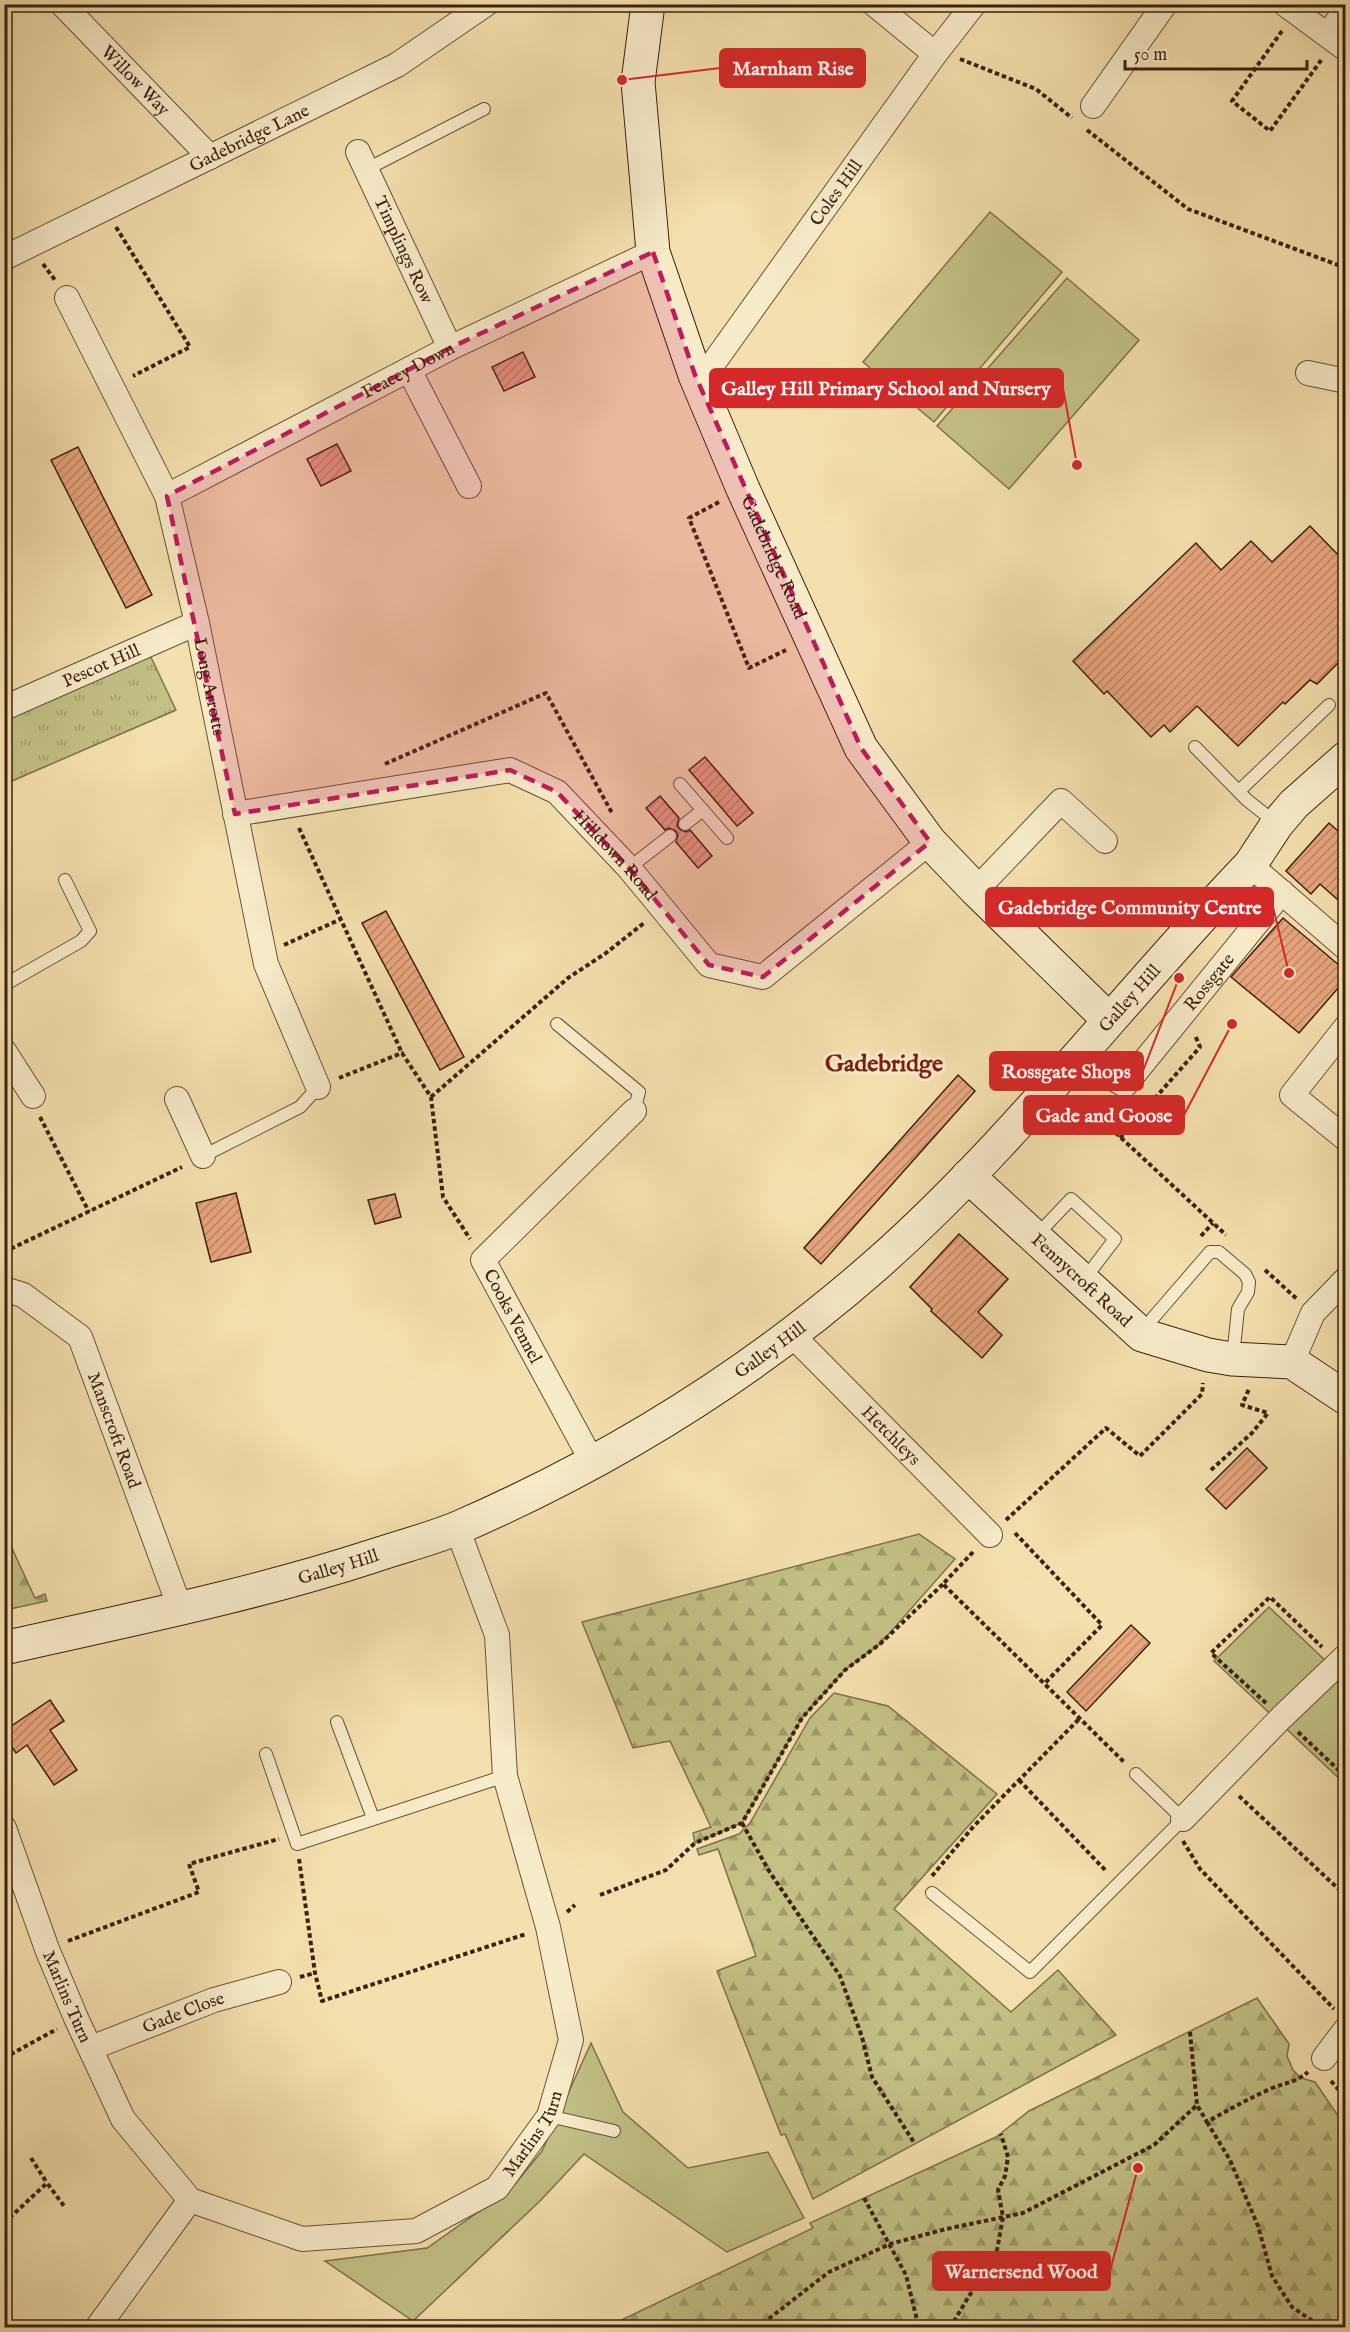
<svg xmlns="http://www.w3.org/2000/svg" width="1350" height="2332" viewBox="0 0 1350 2332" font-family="'IM FELL English',serif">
	<defs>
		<pattern id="grass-tufts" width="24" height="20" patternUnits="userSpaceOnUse" patternTransform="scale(1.5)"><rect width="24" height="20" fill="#c2c085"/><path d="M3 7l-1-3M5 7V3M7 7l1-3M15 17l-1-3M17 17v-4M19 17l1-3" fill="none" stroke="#9f9c6b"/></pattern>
		<pattern id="forest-firs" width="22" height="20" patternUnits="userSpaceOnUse" patternTransform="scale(1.5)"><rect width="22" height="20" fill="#c2c085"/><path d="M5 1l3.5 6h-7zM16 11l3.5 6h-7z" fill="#9f9c6b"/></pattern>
		<pattern id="building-hatch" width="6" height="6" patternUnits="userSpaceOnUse" patternTransform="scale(1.5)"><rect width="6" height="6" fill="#e9a680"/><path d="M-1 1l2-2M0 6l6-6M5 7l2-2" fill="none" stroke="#be8767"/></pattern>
	</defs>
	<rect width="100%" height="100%" fill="#f4e0ae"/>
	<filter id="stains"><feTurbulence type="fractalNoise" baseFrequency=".00333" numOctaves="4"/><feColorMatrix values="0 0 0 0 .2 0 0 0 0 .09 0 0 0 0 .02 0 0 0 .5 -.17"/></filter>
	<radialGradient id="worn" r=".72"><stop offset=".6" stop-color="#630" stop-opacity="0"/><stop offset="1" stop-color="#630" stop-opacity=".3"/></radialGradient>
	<polygon fill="url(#grass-tufts)" stroke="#7f704a" stroke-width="1.5" points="148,651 176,710 5,784 4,716"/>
	<g fill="url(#forest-firs)" stroke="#7f704a" stroke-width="1.5">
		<polygon points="4,1531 35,1598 45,1594 47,1601 5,1610"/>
		<polygon points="919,1534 955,1559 880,1644 845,1670 802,1718 742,1823 695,1843 693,1833 711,1827 670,1741 633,1748 582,1622"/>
		<polygon points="834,1693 888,1706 997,1794 894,1909 1011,2012 1058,1970 1116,2035 813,2199 785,2134 781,2135 717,1971 756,1956 718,1849 699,1855 697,1849 739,1834 750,1823 810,1718"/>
		<polygon points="1257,1998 1289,2044 1287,2056 1293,2070 1301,2078 1315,2082 1345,2126 1345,2327 607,2327 813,2228 810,2223 996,2137 1029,2111"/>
	</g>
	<g fill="#c2c085" stroke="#7f704a" stroke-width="1.5">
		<polygon points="990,212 1062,272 934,422 863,362"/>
		<polygon points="1067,278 1139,340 1009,489 937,426"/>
		<polygon points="1269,1607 1345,1679 1345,1784 1214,1661"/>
		<polygon points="591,2043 623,2112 688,2168 768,2152 804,2218 727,2252 584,2154 540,2201 413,2321 325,2261 427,2248 511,2189 542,2151"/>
	</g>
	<g fill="url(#building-hatch)" stroke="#3c200f" stroke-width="1.5">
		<polygon points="523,352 535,377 504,391 492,367"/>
		<polygon points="337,444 351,471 321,486 307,459"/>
		<polygon points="78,447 152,595 126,608 51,460"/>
		<polygon points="1310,526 1346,563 1346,655 1317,684 1310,680 1285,704 1283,702 1238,746 1197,706 1170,732 1164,725 1151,737 1107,691 1104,694 1073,661 1196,543 1221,570 1251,541 1272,562"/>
		<polygon points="705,757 753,813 737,826 689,770"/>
		<polygon points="660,796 679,818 677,825 679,829 686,832 690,830 712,856 698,868 676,842 678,835 676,831 669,828 665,830 646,808"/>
		<polygon points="1329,823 1346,838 1346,907 1320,884 1311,894 1286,871"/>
		<polygon points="386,911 464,1057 440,1070 362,923"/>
		<polygon points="1283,918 1346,971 1346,979 1299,1033 1231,977"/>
		<polygon points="958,1075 975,1091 821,1264 804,1248"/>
		<polygon points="236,1193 251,1252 211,1262 196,1203"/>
		<polygon points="395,1194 401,1217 375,1224 368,1200"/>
		<polygon points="959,1234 1008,1279 978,1312 1002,1335 982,1358 931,1311 932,1309 910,1287"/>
		<polygon points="1247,1448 1267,1468 1226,1509 1206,1489"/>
		<polygon points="1131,1625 1150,1643 1086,1711 1067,1692"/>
		<polygon points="50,1700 64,1721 50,1730 77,1770 54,1785 27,1745 16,1753 4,1736 4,1731"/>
	</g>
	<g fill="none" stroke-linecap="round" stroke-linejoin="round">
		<defs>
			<g id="lane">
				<polyline points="367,169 484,109"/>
				<polyline points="1195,747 1247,800 1276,823"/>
				<polyline points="680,784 727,838"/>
				<polyline points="1239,791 1329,705"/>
				<polyline points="685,824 703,810"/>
				<polyline points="629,868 670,836"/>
				<polyline points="4,985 81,941 90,931 65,880"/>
				<polyline points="557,1024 639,1092 634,1111"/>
				<polyline points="203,1156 300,1107 318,1087"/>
				<polyline points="1036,1236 1071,1199 1115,1239 1083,1281"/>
				<polyline points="1142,1334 1153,1318 1210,1252 1219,1252 1245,1274 1249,1282 1248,1292 1238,1309 1233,1357"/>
				<polyline points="337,1722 373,1818"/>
				<polyline points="266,1754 297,1844 505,1776"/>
				<polyline points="932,1893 1030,1972 1183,1819 1136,1774"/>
				<polyline points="549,2116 614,2131"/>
			</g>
			<g id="street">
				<path id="s1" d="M62,4L210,157"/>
				<polyline points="874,4 935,54"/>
				<polyline points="1285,4 1346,49"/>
				<polyline points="1327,35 1346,10"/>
				<polyline points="1093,106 1165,4"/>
				<path id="s2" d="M358,152L450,348"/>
				<path id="s3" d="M4,258L397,65L486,4"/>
				<path id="s4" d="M67,298L167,496L197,623L266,964L318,1087"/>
				<polyline points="409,370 469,486"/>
				<polyline points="1308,373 1346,381"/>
				<path id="s5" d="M695,375L712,365L935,54L974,4"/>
				<path id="s6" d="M167,496L450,348L653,252"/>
				<path id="s7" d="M4,708L197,623"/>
				<path id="s8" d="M235,814L510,770L557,792L629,868L709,965L763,977L930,842"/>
				<polyline points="1250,865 1346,948"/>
				<polyline points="976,890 1061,801 1105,841"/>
				<polyline points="1346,1027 1292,1095 1346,1139"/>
				<polyline points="4,1051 33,1096"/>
				<path id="s9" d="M1076,1058L1125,1085L1282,892"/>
				<polyline points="177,1099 203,1156"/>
				<path id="s10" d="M4,1289L23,1295L80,1337L180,1608"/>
				<path id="s11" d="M792,1335L990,1535"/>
				<polyline points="1292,1362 1313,1313 1346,1279"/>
				<polyline points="593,1463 483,1260 634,1111"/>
				<polyline points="1183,1819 1282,1717 1346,1656"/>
				<path id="s12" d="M4,1828L47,1949L76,2018L123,2119L190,2200L302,2239L416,2231L497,2188L549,2116L571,2040L548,1927L505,1776L497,1635L457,1528"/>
				<path id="s13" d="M91,2048L214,2000L279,1982"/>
				<polyline points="1324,2058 1346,2029"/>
				<polyline points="97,2328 190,2200"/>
			</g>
			<g id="secondary">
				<path id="s14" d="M648,4L638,82L653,252L695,375L743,489L861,748L930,842L976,890L1108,1019"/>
				<path id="s15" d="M968,1176L1142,1335L1208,1355L1232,1359L1292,1362L1346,1398"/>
				<path id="s16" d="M4,1648C128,1620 253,1595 373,1556C402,1546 432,1539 460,1527C611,1461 752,1374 876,1265C1013,1144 1124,996 1250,865L1277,824L1294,804L1346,758"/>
			</g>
		</defs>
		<use href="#lane" stroke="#6a5037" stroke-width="14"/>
		<use href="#street" stroke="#6a5037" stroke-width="26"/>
		<use href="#secondary" stroke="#3c200f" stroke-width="35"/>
		<g stroke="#3c200f" stroke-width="4" stroke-dasharray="4.5 3" stroke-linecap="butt">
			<polyline points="1282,31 1232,101 1270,131 1322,59"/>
			<polyline points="960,59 1036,89 1072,118"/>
			<polyline points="1087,130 1188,209 1346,268"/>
			<polyline points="116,227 190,347 133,376"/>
			<polyline points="43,264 55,280"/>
			<polyline points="719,502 689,518 749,668 786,650"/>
			<polyline points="385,764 546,693 612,813"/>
			<polyline points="299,828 402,1053"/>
			<polyline points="284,945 341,919"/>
			<polyline points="339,1078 402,1053 431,1097 443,1197 470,1239"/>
			<polyline points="431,1097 568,978 606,953 644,923"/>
			<polyline points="1077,1097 1226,1235"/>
			<polyline points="40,1117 89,1212"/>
			<polyline points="1120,1138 1200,1047 1195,1035"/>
			<polyline points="1201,1236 1213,1223"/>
			<polyline points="4,1252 182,1167"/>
			<polyline points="1265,1270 1297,1299"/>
			<polyline points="1211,1470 1252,1433 1268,1413 1242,1405 1249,1389"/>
			<polyline points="1006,1520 1106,1428 1140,1456 1202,1394 1203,1383"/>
			<polyline points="1015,1533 1102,1625 1045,1683"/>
			<polyline points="973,1552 943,1584 1125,1763"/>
			<polyline points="1266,1703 1211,1653 1270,1597 1322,1647"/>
			<polyline points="1298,1732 1346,1777"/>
			<polyline points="1019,1780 1106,1871"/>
			<polyline points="1239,1796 1346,1896"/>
			<polyline points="742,1823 769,1871 840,1976 862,2037 872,2077 915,2144"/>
			<polyline points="1183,1841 1200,1869 1334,2009"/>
			<polyline points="299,1859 315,1973 322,2001 526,1934"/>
			<polyline points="932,1876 973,1827 1080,1718"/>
			<polyline points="600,1895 666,1870 695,1843 742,1823 802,1718 845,1670 880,1644 943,1584"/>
			<polyline points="567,1912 575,1905"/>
			<polyline points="68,1941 199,1892 189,1864 279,1839"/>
			<polyline points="300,1977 315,1973"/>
			<path d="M1190,2032L1197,2105L1207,2122C1228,2110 1248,2099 1270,2089C1286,2082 1293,2084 1308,2072"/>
			<polyline points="4,2058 57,2029"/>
			<polyline points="1331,2081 1346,2098"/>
			<polyline points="1207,2122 1230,2160 1258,2226 1272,2276 1292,2307 1323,2328"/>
			<polyline points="31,2158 47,2183"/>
			<polyline points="864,2198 906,2275 919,2328"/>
			<polyline points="4,2223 47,2183 64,2206"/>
			<polyline points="757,2328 829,2272 890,2244 946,2229 1023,2213 1154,2145 1197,2105"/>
			<polyline points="950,2328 969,2296 996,2256 1003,2217 998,2190 1005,2176 1008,2157 1001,2134"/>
		</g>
		<use href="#lane" stroke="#f8ebca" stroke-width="12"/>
		<use href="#street" stroke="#f8ebca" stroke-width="24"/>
		<use href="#secondary" stroke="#f8ebca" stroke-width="33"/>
	</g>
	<path fill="#c2185b" fill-opacity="0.2" stroke="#c2185b" stroke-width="4.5" stroke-dasharray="12 8" stroke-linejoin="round" d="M653,252L695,375L861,748L930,842L763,977L709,965L629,868L557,792L510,770L235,814L167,496L450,348Z"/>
	<g text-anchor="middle" stroke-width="6" stroke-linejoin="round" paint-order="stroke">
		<g font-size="18" fill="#3c200f" stroke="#f8ebca">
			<text dy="6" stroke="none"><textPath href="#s1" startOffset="106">Willow Way</textPath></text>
			<text dy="6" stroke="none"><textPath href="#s3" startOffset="273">Gadebridge Lane</textPath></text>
			<text dy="6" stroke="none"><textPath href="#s5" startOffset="232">Coles Hill</textPath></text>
			<text dy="6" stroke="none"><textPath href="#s2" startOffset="108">Timplings Row</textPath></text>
			<text dy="6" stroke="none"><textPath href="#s6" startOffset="272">Feacey Down</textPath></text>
			<text dy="6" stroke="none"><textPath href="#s14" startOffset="578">Gadebridge Road</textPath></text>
			<text dy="6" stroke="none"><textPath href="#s7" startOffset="106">Pescot Hill</textPath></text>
			<text dy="6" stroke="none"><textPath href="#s4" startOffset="417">Long Arrotts</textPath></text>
			<text dy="6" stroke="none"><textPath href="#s8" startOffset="416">Hilldown Road</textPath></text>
			<text dy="6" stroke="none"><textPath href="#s9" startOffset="189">Rossgate</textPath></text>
			<text dy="6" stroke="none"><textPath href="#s16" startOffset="1334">Galley Hill</textPath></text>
			<text dy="6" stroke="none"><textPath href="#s15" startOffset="154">Fennycroft Road</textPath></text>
			<text transform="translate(513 1316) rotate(62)" y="6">Cooks Vennel</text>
			<text dy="6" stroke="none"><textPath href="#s16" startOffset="830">Galley Hill</textPath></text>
			<text dy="6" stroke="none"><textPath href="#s10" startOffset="190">Manscroft Road</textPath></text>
			<text dy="6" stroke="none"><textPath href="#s11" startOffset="141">Hetchleys</textPath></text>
			<text dy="6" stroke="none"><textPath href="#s16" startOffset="344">Galley Hill</textPath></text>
			<text dy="6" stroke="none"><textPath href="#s12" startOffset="180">Marlins Turn</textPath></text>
			<text dy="6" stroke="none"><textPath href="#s13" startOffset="99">Gade Close</textPath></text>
			<text dy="6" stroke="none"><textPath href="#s12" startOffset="810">Marlins Turn</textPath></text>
		</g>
		<g font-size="24" font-weight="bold" fill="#7a1f14" stroke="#f8ebca">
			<text x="884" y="1071">Gadebridge</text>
		</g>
	</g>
	<path fill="none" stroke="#d62828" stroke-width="2" d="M622 80L720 68M1077 465L1063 388M1289 973L1273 907M1179 978L1143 1071M1232 1024L1184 1115M1138 2168L1110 2271"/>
	<g fill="#d62828" stroke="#f8ebca" stroke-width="2">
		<circle cx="622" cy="80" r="6"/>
		<circle cx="1077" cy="465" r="6"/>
		<circle cx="1289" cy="973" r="6"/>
		<circle cx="1179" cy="978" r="6"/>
		<circle cx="1232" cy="1024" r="6"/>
		<circle cx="1138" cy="2168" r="6"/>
	</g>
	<g fill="#d62828" stroke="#d62828" stroke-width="2">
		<rect x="720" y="49" width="145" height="38" rx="6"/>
		<rect x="710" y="369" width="353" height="38" rx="6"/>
		<rect x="986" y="888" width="287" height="38" rx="6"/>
		<rect x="990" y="1052" width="153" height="38" rx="6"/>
		<rect x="1024" y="1096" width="160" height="38" rx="6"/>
		<rect x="933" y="2252" width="177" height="38" rx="6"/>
	</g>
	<g font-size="20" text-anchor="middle" font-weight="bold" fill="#fff">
		<text x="793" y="75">Marnham Rise</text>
		<text x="886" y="395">Galley Hill Primary School and Nursery</text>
		<text x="1130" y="914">Gadebridge Community Centre</text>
		<text x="1066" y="1078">Rossgate Shops</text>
		<text x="1104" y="1122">Gade and Goose</text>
		<text x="1021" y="2278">Warnersend Wood</text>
	</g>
	<rect width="1350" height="2332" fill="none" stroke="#f4e0ae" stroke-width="24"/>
	<rect x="6" y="6" width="1338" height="2320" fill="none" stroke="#3c200f" stroke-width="3"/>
	<rect x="12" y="12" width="1326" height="2308" fill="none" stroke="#3c200f" stroke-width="1.5"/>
	<path d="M1125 60v9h182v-9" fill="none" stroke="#3c200f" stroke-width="3"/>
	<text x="1134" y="60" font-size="18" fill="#3c200f" stroke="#f8ebca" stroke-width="4.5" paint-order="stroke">50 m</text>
	<rect width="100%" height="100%" filter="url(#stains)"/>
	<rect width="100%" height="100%" fill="url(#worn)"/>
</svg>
